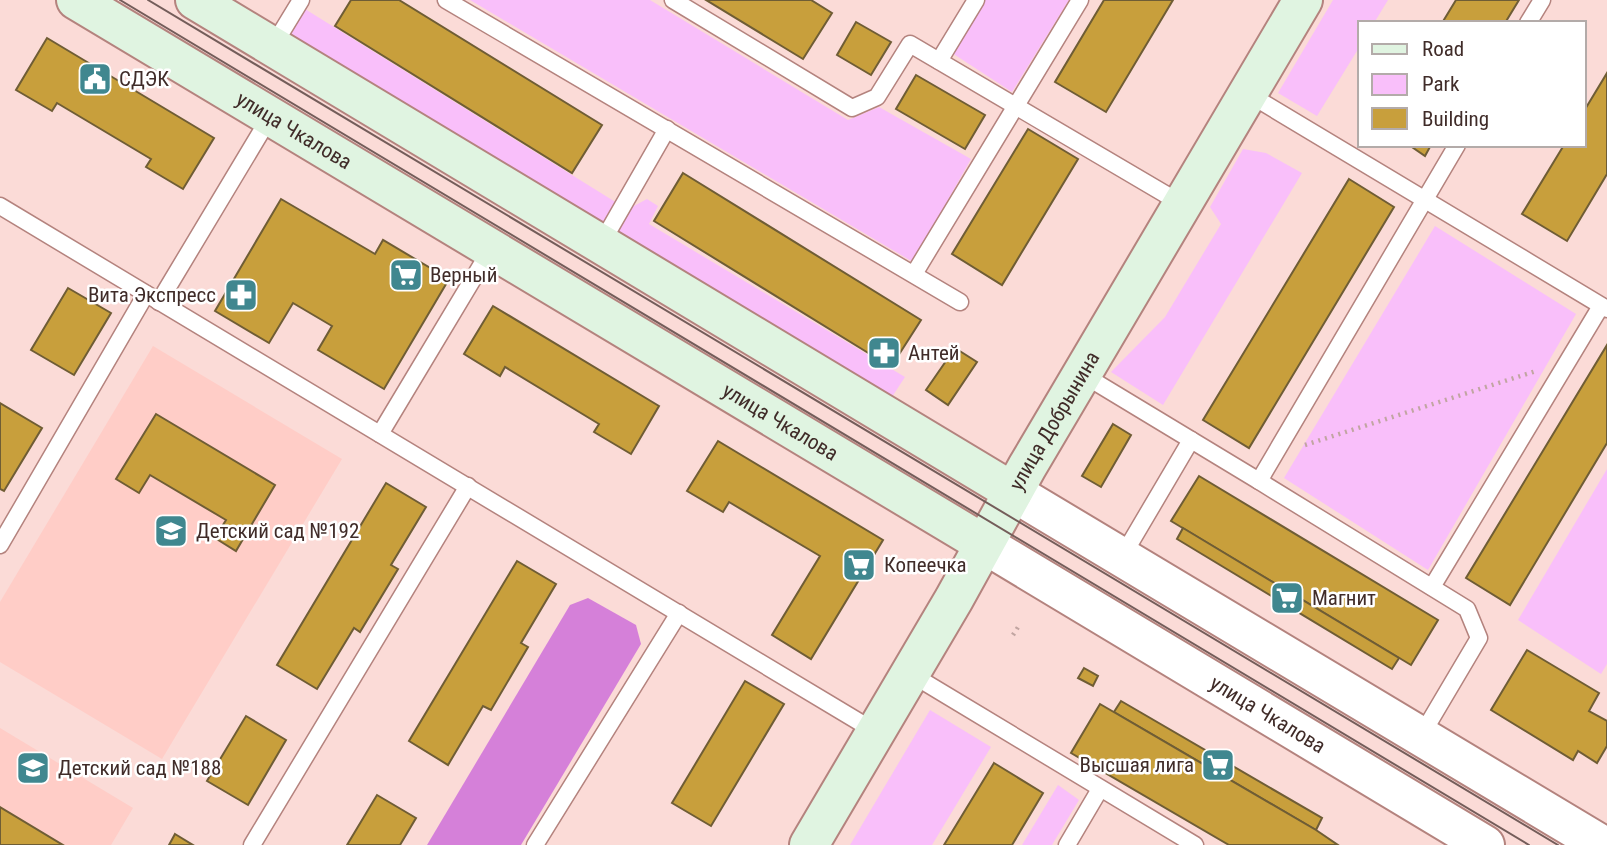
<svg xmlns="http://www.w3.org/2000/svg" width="1607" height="845" viewBox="0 0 1607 845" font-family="'Roboto Condensed',sans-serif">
	<rect width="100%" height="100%" fill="#fbdbd7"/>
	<g fill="#ffcdc7">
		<polygon points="153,346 342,459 162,759 0,662 0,602"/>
		<polygon points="0,728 133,808 111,845 0,845"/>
	</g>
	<g fill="#f9bffa">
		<polygon points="470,0 650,0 848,120 879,107 971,159 913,262"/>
		<polygon points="985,0 1069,0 1012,92 952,53"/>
		<polygon points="1333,0 1388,0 1374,23 1360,23 1360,46 1317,116 1278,93"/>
		<polygon points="305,9 617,203 599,233 286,43"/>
		<polygon points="1243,149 1266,153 1302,173 1163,405 1111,372 1165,317 1221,224 1210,207"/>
		<polygon points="647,199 658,206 649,224 905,377 888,403 613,239 632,207"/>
		<polygon points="1435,226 1576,314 1428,570 1284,478"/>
		<polygon points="1607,469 1607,664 1601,674 1518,620"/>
		<polygon points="930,710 991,747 932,845 850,845"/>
		<polygon points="1058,785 1079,800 1052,845 1022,845"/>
	</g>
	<polygon fill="#d580d9" points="588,598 636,625 641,644 521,845 427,845 570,605"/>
	<g fill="#c89f3c" stroke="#6f5d35" stroke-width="2">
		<polygon points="351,0 399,0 602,125 572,173 335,26"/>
		<polygon points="706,0 811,0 832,13 803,59"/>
		<polygon points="1104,0 1173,0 1106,112 1055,82"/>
		<polygon points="1456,0 1519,0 1505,23 1442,23"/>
		<polygon points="856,22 891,42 871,75 837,55"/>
		<polygon points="47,38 214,138 183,189 146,167 151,159 57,103 52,111 16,90"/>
		<polygon points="1607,73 1607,174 1567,241 1522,214 1564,145 1584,145 1584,111"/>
		<polygon points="916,75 985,115 965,149 896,109"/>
		<polygon points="1028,129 1078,159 1002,285 952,254"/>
		<polygon points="1409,145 1431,145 1425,156"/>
		<polygon points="683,173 921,320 891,367 654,221"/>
		<polygon points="1349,179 1394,207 1249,448 1203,420"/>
		<polygon points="281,199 375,254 383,240 449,279 384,389 318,350 332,326 293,303 269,343 215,311"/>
		<polygon points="68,288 111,313 74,375 31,350"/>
		<polygon points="493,306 659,406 631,454 594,432 599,424 505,367 500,376 464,354"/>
		<polygon points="1607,345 1607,443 1510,605 1466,578"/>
		<polygon points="955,348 977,362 948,405 926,390"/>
		<polygon points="0,403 42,428 4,491 0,489"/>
		<polygon points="156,414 275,485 236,551 215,538 226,520 150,475 139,493 116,479"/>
		<polygon points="1113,424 1131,435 1101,487 1082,476"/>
		<polygon points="718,441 883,540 811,659 772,635 820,556 729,502 723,512 687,491"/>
		<polygon points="1199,476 1438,620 1411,665 1171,521"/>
		<polygon points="386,483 426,507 391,565 398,569 360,632 354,628 317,689 277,665"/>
		<polygon points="1183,528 1399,658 1392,669 1177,539"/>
		<polygon points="517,561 556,584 521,643 528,647 491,710 483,706 448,765 409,741"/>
		<polygon points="1527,650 1599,693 1589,711 1607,721 1607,746 1597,763 1578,751 1573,760 1491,710"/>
		<polygon points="1084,668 1098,676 1093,686 1078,678"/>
		<polygon points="745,681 784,704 711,826 672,803"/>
		<polygon points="1121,701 1322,818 1316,830 1114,712"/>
		<polygon points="1100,704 1316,830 1338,845 1229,845 1071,753"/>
		<polygon points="246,716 286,740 248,805 207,781"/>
		<polygon points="994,763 1043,793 1012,845 944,845"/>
		<polygon points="377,795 416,818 400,845 347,845"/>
		<polygon points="0,807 63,845 0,845"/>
		<polygon points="175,834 193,845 169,845"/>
	</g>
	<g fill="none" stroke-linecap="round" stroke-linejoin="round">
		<defs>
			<g id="service">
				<polyline points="446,0 960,302"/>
				<polyline points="673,0 852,108 877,97 910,44 1182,204"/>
				<polyline points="1528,23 1542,0"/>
				<polyline points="273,46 301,0"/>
				<polyline points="939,61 976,0"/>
				<polyline points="1247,93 1607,309"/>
				<polyline points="0,206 876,732"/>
				<polyline points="601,244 667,129"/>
				<polyline points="914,274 1080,0"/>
				<polyline points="159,302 270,117"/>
				<polyline points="1082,374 1259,481"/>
				<polyline points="380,434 491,249"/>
				<polyline points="0,545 146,294"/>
				<polyline points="1122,557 1191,440"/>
				<polyline points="1432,587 1601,306"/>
				<polyline points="911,674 1195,845"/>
				<polyline points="1421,736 1479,638 1467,609 1259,481 1457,145"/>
				<polyline points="252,845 468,486"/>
				<polyline points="535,845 679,613"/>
				<polyline points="1067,845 1100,789"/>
			</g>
			<g id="tertiary">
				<polyline points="1013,492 1602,845"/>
				<path id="s1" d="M984,544L1485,845"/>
			</g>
			<g id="secondary">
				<path id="s2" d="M76,0L984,544"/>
				<polyline points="195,0 1013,492"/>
				<path id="s3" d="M809,845L954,599L1027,467L1303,0"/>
			</g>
		</defs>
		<use href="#service" stroke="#b4837e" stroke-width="19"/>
		<use href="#tertiary" stroke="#b4837e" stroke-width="42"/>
		<use href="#secondary" stroke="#b4837e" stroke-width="42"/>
		<g stroke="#c1a5a1" stroke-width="4.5" stroke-dasharray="2 5" stroke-linecap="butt">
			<polyline points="1305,445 1536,371"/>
			<polyline points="1013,635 1020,624"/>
		</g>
		<use href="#service" stroke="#fff" stroke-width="16"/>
		<use href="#tertiary" stroke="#fff" stroke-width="38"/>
		<use href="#secondary" stroke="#e0f4e1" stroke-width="38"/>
		<g stroke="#745d5a" stroke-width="2">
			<polyline points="120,0 1529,845"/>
			<polyline points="148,0 1558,845"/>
		</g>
	</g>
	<defs>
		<symbol id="civic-square" viewBox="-11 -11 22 22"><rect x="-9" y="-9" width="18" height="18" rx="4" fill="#40878f" stroke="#fff"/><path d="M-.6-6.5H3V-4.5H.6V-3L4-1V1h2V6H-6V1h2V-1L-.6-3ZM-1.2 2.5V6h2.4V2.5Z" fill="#fff"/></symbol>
		<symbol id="supermarket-square" viewBox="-11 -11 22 22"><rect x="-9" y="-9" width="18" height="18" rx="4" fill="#40878f" stroke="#fff"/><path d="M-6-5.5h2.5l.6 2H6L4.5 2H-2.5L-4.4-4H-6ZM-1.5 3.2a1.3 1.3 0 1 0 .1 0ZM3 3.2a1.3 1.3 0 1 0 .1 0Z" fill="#fff"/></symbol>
		<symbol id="pharmacy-square" viewBox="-11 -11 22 22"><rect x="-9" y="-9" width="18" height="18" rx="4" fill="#40878f" stroke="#fff"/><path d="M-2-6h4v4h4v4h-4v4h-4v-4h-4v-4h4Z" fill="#fff"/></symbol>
		<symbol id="school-square" viewBox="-11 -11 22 22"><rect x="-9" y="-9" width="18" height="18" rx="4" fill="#40878f" stroke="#fff"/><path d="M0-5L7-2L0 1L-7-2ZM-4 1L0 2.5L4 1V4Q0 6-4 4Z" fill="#fff"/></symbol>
	</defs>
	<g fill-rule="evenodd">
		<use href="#civic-square" x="76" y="60" width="38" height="38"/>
		<use href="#supermarket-square" x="387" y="256" width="38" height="38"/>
		<use href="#pharmacy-square" x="222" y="276" width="38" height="38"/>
		<use href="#pharmacy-square" x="865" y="334" width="38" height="38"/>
		<use href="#school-square" x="152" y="512" width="38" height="38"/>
		<use href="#supermarket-square" x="840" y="546" width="38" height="38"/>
		<use href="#supermarket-square" x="1268" y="579" width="38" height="38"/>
		<use href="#supermarket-square" x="1199" y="746" width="38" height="38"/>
		<use href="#school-square" x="14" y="749" width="38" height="38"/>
	</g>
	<g text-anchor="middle" stroke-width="5" stroke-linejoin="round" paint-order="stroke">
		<g font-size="21" fill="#402c29" stroke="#fff" text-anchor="start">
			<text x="119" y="86">СДЭК</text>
			<text x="430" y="282">Верный</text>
			<text x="216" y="302" text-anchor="end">Вита Экспресс</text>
			<text x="908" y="360">Антей</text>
			<text x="196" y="538">Детский сад №192</text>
			<text x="884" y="572">Копеечка</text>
			<text x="1312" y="605">Магнит</text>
			<text x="1194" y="772" text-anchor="end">Высшая лига</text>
			<text x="58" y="775">Детский сад №188</text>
		</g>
		<g font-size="21" fill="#402c29" stroke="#fff">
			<text dy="7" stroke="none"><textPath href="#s2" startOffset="254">улица Чкалова</textPath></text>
			<text dy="7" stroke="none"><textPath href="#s2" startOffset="821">улица Чкалова</textPath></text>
			<text dy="7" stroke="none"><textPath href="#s3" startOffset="490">улица Добрынина</textPath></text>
			<text dy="7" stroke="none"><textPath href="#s1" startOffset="331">улица Чкалова</textPath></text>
		</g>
	</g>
	<rect x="1358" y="21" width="228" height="126" fill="#ffffff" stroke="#b3aba9" stroke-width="2"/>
	<rect x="1372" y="44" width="35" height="10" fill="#e0f4e1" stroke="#b3aba9" stroke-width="2"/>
	<text x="1422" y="56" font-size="21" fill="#402c29">Road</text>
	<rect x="1372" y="74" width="35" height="21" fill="#f9bffa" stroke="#b3aba9" stroke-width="2"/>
	<text x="1422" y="91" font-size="21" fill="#402c29">Park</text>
	<rect x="1372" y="108" width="35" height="21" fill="#c89f3c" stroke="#b3aba9" stroke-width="2"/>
	<text x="1422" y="126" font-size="21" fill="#402c29">Building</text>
</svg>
